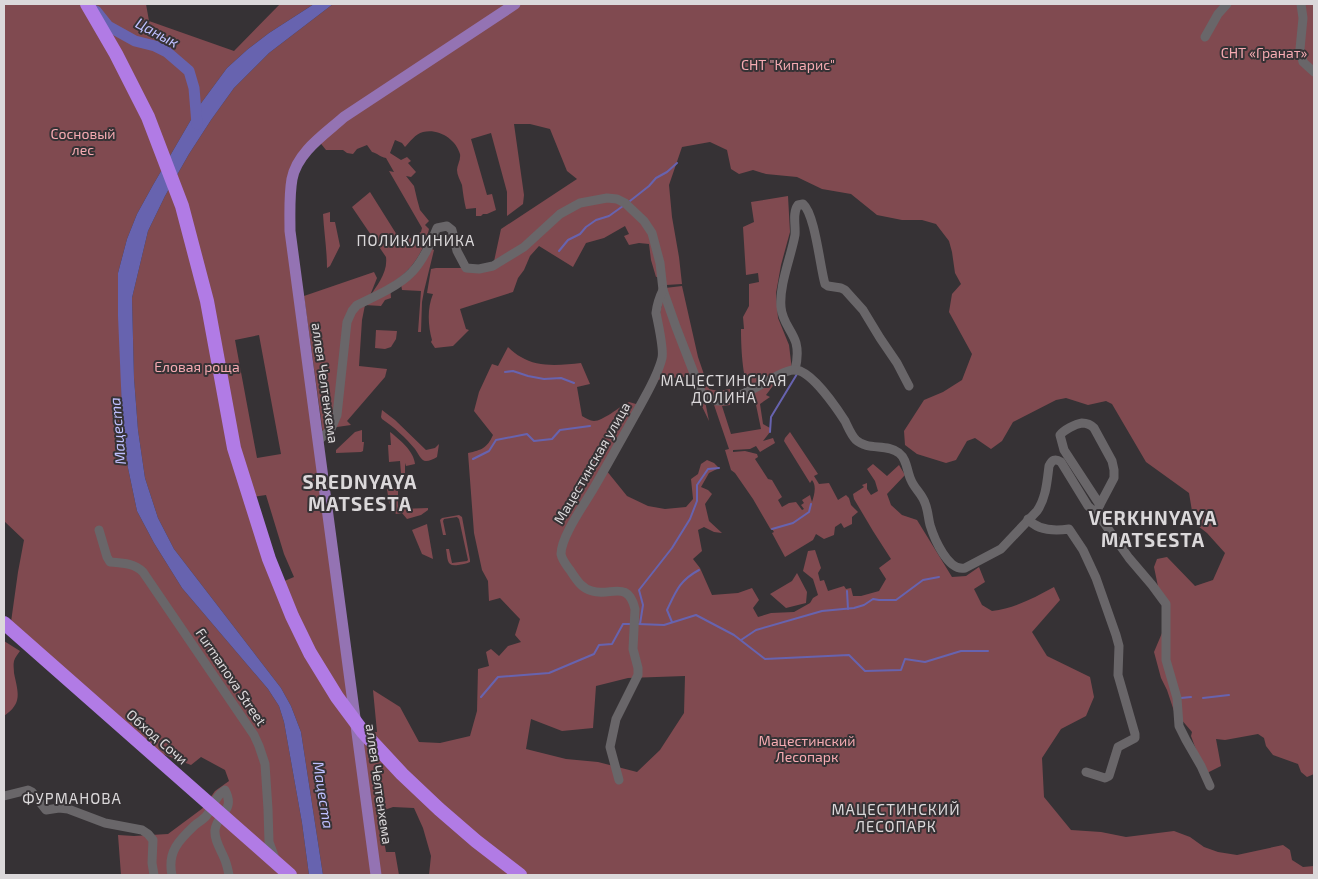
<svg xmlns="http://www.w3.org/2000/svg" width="1318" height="879" viewBox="0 0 1318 879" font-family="'Exo 2',sans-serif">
	<rect width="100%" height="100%" fill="#363235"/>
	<g fill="#804a50" fill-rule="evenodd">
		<polygon points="4,4 146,4 149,21 234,51 280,4 314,4 269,33 248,49 227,68 199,106 153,185 137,214 127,239 118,273 123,433 128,468 137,511 154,543 182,588 268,689 279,706 284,722 302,823 309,875 121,875 118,835 134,836 168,834 203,808 215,791 229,781 225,770 201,757 191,765 155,751 11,622 18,572 24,540 4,521"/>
		<path d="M333,4H1314V774L1307,777L1301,772L1298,764L1273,755L1266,746L1264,738L1258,734L1225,740L1216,739L1221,766L1205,774L1191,736L1192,732L1174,711L1167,690L1161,678L1154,652L1162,633L1163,611L1154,567L1157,559L1167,557L1195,586L1213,580L1225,553L1207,533L1198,526L1193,517L1189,493L1146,462L1112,404L1106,401L1088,405L1066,398L1056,400L1013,422L1002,441L991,449L975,438L967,441L956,460L946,463L917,454L905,445L904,431L924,400L943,392L962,380L972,354L949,312L952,294L961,284L955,273L952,252L949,241L936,224L922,220H902L877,215L851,194L822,189L797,177L766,174L753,170L739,174L731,169L727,150L710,142L682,147L669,185L672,217L679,257L682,284L666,285L662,276L656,277L651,260L649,244L639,243L629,245L624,236L629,234L625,226L604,238L586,243L573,267L539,246L530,256L524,270L518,278L513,292L460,309L466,329L469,330L453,346L435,348L431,342L432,340C428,326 427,308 433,294L427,293L431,269L436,268H466L493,266L501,229L577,179L567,171L550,129L530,124H514L524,195L523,204L507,216V192L491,133L471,139L487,195L492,194L496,210L487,214H483L481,216H476V208L466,209C464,201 463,193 462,185C460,180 457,175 457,170C457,165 461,160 460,154C456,139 438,128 423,132C415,134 410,142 405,147L402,143L395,140L390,153L401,160L407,157L411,161L408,163L416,172L411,177L406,176L414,186L417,199L420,210L429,221L425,225L429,229C424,252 411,272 390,284L391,298L385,300L381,306L365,305L362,320L359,366L387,369L385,377L347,421L351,425L330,428L323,434L304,296L374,272L377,278L369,298C377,285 388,273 386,257L352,207L370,192L402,243L421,232L422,228L389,171L394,172L386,158C380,157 377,153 372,152L367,145L357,149L353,154L347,153L343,150H326L318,140L302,156L290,204L357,734L377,732L373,690L400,707L419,742L440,743L470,736L477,711L478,669L489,666L486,652L491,649L499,656L508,646L521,642L515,635L520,619L500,598L489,601L488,581L482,570L474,533L468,453C482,450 487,448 493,435L474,411L479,392L492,364L498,366L508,347C512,351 517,355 521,357C538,368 562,365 581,363L590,384L577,387L582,416C586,418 590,421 594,421C603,421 619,407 629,402L636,404L644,403L606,470L627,496L648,506L665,509L686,507L693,499L691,479L698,474L701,464L707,460L714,463L719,468L709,473L701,487L708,490L712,494L705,504L709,521L722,533L714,532L704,527L698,530L702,551L693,559L700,568L712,595L738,593L752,588L759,600L753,608L758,617L771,613L794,612L810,603L813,598L818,595L813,579L803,571L808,551L815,550L821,568L818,573L820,581L824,580L828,591L844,586L846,589L851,588L853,596H861L879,591L886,579L879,568L891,559L873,531L854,499L853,494L864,487L862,485L867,483V489L871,495L878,491L875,481L867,469L873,464L887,476L899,465L905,475L887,494L891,505L902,515L917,520L952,577L966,576L979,567L985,582L974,589L982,605L992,611C1015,608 1034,598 1054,587L1060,600L1032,632L1047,656L1090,677L1094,697L1086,716L1061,729L1042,758L1044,797L1071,830L1101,832L1126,837L1174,831L1190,837L1204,847L1218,852L1237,855L1283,845L1290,850L1292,860L1303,867L1314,866V875H429L431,856L423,828L414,808L393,807L379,812L386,852H395L399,875H323L301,732L291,706L281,688L174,549L158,518L145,478L138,430L134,378L132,298L148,231L165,196L189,154L211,120L234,88L269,53ZM259,335L281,454L257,458L235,340ZM266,495L284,554L294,577L282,582L252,497ZM685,676L684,713L660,750L637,772L598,762L566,759L526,749L531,719L562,731L593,728L596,686L628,678Z"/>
		<path d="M788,196L790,232L781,265L776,293L778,318L789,345L792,370L782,374L766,395L770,397L760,404L763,424L770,428V432L763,441L773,438L775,443L760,452L756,446L750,449L733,450V452L745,451L757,454L758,457L755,459L768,479L772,480L782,497L778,500L782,507L789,503L796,502L802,510L804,509L801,505L804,503L802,500L810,495L812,502C814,496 817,486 812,480L810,483L784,441L785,438L790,432L818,474L814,476L819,484L829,483L838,500L846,495L849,498L851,505L858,512L852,517V524L844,528L841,523L835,527L834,535L824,539L816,534L813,540L785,557L772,533L774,532L772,529L771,530L753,499L735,473L731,470L725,450L729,449L712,399L704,396L709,421L697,396L691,376L656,380L666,354L658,324L665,288L682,286L698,357L709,389L719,391L730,389L732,398L750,390C742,381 741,342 741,329H744L743,317L749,306V284L759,282L758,273L746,275L743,227L754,222L751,202ZM756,398L755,400L761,429L731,434L722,406L730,405L732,399Z"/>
		<path d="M330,212V222H335L340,246L330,266L327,268C327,250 324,232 323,214Z"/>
		<polygon points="430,248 434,250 424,291 422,302 421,332 418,332 421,291 402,290 401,284"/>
		<polygon points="376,330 397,331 396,339 391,347 385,349 375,348"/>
		<path d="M382,410L395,420L426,450L435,448L439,444L437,457C434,459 429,461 426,461C421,461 418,453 415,449C406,438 394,427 382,419L381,417Z"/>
		<polygon points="362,430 362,442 364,442 363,451 361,452 336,453 336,450 355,432"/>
		<path d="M390,432C399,439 414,451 415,464L406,466L405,463V473H401L400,461L389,462L388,445H391Z"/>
		<polygon points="396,488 398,490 398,505 400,509 428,508 428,510 421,515 407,519 402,513 396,514 389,503 387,489"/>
		<path d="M459,515L462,517L470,560V562C466,564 462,564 458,565C446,567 448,559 446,549H449L452,563L467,561L468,560L459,519L457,517L444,519L443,521L446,535H443L440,520L442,518Z"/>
		<polygon points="427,524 433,559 422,554 412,530"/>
		<polygon points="797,573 807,592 806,603 786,608 770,594 792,581"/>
		<path d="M4,641L20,651C18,654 15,657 14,661C13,665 14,669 14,673C18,693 23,703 4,716Z"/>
	</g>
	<polygon fill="#6763af" points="314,4 333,4 269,53 234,88 211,120 189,154 165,196 148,231 132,298 134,378 138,430 145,478 158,518 174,549 281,688 291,706 301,732 323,875 309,875 302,823 284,722 279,706 268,689 182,588 154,543 137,511 128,468 123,433 118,316 118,273 127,239 137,214 153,185 199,106 227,68 248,49 269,33"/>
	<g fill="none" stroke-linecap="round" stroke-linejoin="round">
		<g stroke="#6763af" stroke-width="2">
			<polyline points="630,201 649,186 656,178 667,172 677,163"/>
			<polyline points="559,251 568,240 580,234 586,227 596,220 609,216 623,206"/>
			<polyline points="505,372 513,371 528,376 544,379 561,378 574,383"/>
			<polyline points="770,432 771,417 797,374"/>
			<polyline points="473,459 489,451 496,440 527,434 534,441 552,439 560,430 590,426"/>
			<polyline points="772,529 793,523 809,512 811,504"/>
			<polyline points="847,591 848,609"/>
			<path d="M672,622L667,610C676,591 680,580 699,570"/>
			<polyline points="638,624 664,625 696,615 734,635 765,659 849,655 865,671 901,670 905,659 925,662 961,651 988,651"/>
			<polyline points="640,624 643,605 639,590 672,548 690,519 697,501 697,485 708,469 719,468"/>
			<polyline points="741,640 756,630 822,611 854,608 864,605 873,599 879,600 896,600 923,580 939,577"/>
			<polyline points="481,697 498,677 549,673 594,654 599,645 612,644 623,624 631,624"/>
			<polyline points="1181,698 1191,697"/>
			<polyline points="1203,698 1229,695"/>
		</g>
		<polyline stroke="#6763af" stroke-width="11" points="96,11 108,26 135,41 155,46 167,52 189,71 194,88 197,124"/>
		<g stroke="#696669" stroke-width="9">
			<polyline points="1301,4 1303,18 1300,49 1303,62 1314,72"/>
			<polyline points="1205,37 1218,14 1227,4"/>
			<path d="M795,370C797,362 798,351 796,343C792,330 782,322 781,307C779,285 791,257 795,235C796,225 792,213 798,205L803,204C815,214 820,267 825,284L828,286L841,288L845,290L863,310L880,338L897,363L909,386"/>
			<path d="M318,441L331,429L337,415L347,322L352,311L357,305C374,297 399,286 412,272C422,262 432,241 437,228L447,226L452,230L457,251L466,268L479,269L493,266L524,247L560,214L580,203L607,198L617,199L625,203L644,221L652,233L660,263L663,290L676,327L702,394C707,397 713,401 719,401C734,401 762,384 775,377C781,374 788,369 796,370C812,372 836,407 845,421C848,427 851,435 856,440C868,451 887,443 899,453C907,459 907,472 911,480C914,488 922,494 925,503C928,510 928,517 930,525C934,538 948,572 965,568L1001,549L1037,511C1046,498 1047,482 1049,466C1052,460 1055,458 1061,462L1088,506L1099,516L1129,558L1152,585L1166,604V660L1177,698L1179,726L1186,740L1201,766L1210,786"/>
			<path d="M1096,512L1114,478V470L1112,461L1094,428C1091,425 1087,423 1082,423C1075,424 1064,430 1060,435L1064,450L1100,505"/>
			<path d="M1028,519C1038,531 1055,531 1069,529L1083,550L1096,578L1116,635L1119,646L1118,675L1135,734V738L1118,747L1109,776L1105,778L1086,772"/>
			<path d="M99,530L107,557L110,562C122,563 134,563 143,572L254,735L259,746L265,764L268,809L269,842L276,861"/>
			<path d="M619,780L610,747L616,719L638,675V668L633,649L635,609C628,579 610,597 592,591C581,588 576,579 570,570C567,566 562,560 561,554C561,536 586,502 595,486C610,460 625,433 640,406C648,391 658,375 662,358C664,349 658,323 656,313C657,304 659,298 663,290"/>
			<polyline points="4,796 28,790 32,792 46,810 59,808 68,809 105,823 142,830 148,834 153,840 152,863 154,875"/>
			<path d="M172,875C167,852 179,840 195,825C199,822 204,819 207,815C214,806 215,796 225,790C236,811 217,813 215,830C214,840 221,850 225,860C227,865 228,870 229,875"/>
		</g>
		<path stroke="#9473b3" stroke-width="11" d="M376,875L290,231C290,214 289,196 292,179C297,152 325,134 344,117L515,4"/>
		<g stroke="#b17be5" stroke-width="14">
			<polyline points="87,4 116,54 148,117 182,206 207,301 234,448 269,559 292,616 310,653 337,697 363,732 402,774 439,809 476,841 520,875"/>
			<polyline points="4,623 290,875"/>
		</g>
	</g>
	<g text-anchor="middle" stroke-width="4" stroke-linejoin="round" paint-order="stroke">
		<g font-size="14" fill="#f6abb2" stroke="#363235">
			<text x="1264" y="58">СНТ «Гранат»</text>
			<text x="788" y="70">СНТ "Кипарис"</text>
			<text x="83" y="139">Сосновый<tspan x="83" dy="16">лес</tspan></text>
			<text x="197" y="372">Еловая роща</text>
			<text x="807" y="746">Мацестинский<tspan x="807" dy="16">Лесопарк</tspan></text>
		</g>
		<g font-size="14" fill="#dbd8da" stroke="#363235">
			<text transform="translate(325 383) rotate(82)" y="5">аллея Челтенхема</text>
			<text transform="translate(592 463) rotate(-60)" y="5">Мацестинская улица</text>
			<text transform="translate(231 677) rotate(56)" y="5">Furmanova Street</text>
			<text transform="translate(157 737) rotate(41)" y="5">Обход Сочи</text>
			<text transform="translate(379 784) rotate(82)" y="5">аллея Челтенхема</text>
		</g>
		<g font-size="15" font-style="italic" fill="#bfc0ff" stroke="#363235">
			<text transform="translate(157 33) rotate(28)" y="5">Цанык</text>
			<text transform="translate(118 431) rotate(-95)" y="5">Мацеста</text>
			<text transform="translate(323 795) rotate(81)" y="5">Мацеста</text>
		</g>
		<g font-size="15" letter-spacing="1" fill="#dbd8da" stroke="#363235">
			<text x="416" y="246">ПОЛИКЛИНИКА</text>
			<text x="724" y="386">МАЦЕСТИНСКАЯ<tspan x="724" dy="17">ДОЛИНА</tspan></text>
			<text x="72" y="804">ФУРМАНОВА</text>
			<text x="896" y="815">МАЦЕСТИНСКИЙ<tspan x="896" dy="17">ЛЕСОПАРК</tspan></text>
		</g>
		<g font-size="19" font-weight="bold" letter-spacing="1" fill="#dbd8da" stroke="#363235">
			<text x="360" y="489">SREDNYAYA<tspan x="360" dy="22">MATSESTA</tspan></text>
			<text x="1153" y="525">VERKHNYAYA<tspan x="1153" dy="22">MATSESTA</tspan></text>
		</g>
	</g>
	<rect width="1318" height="879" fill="none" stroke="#dbd8da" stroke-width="10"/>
</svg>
